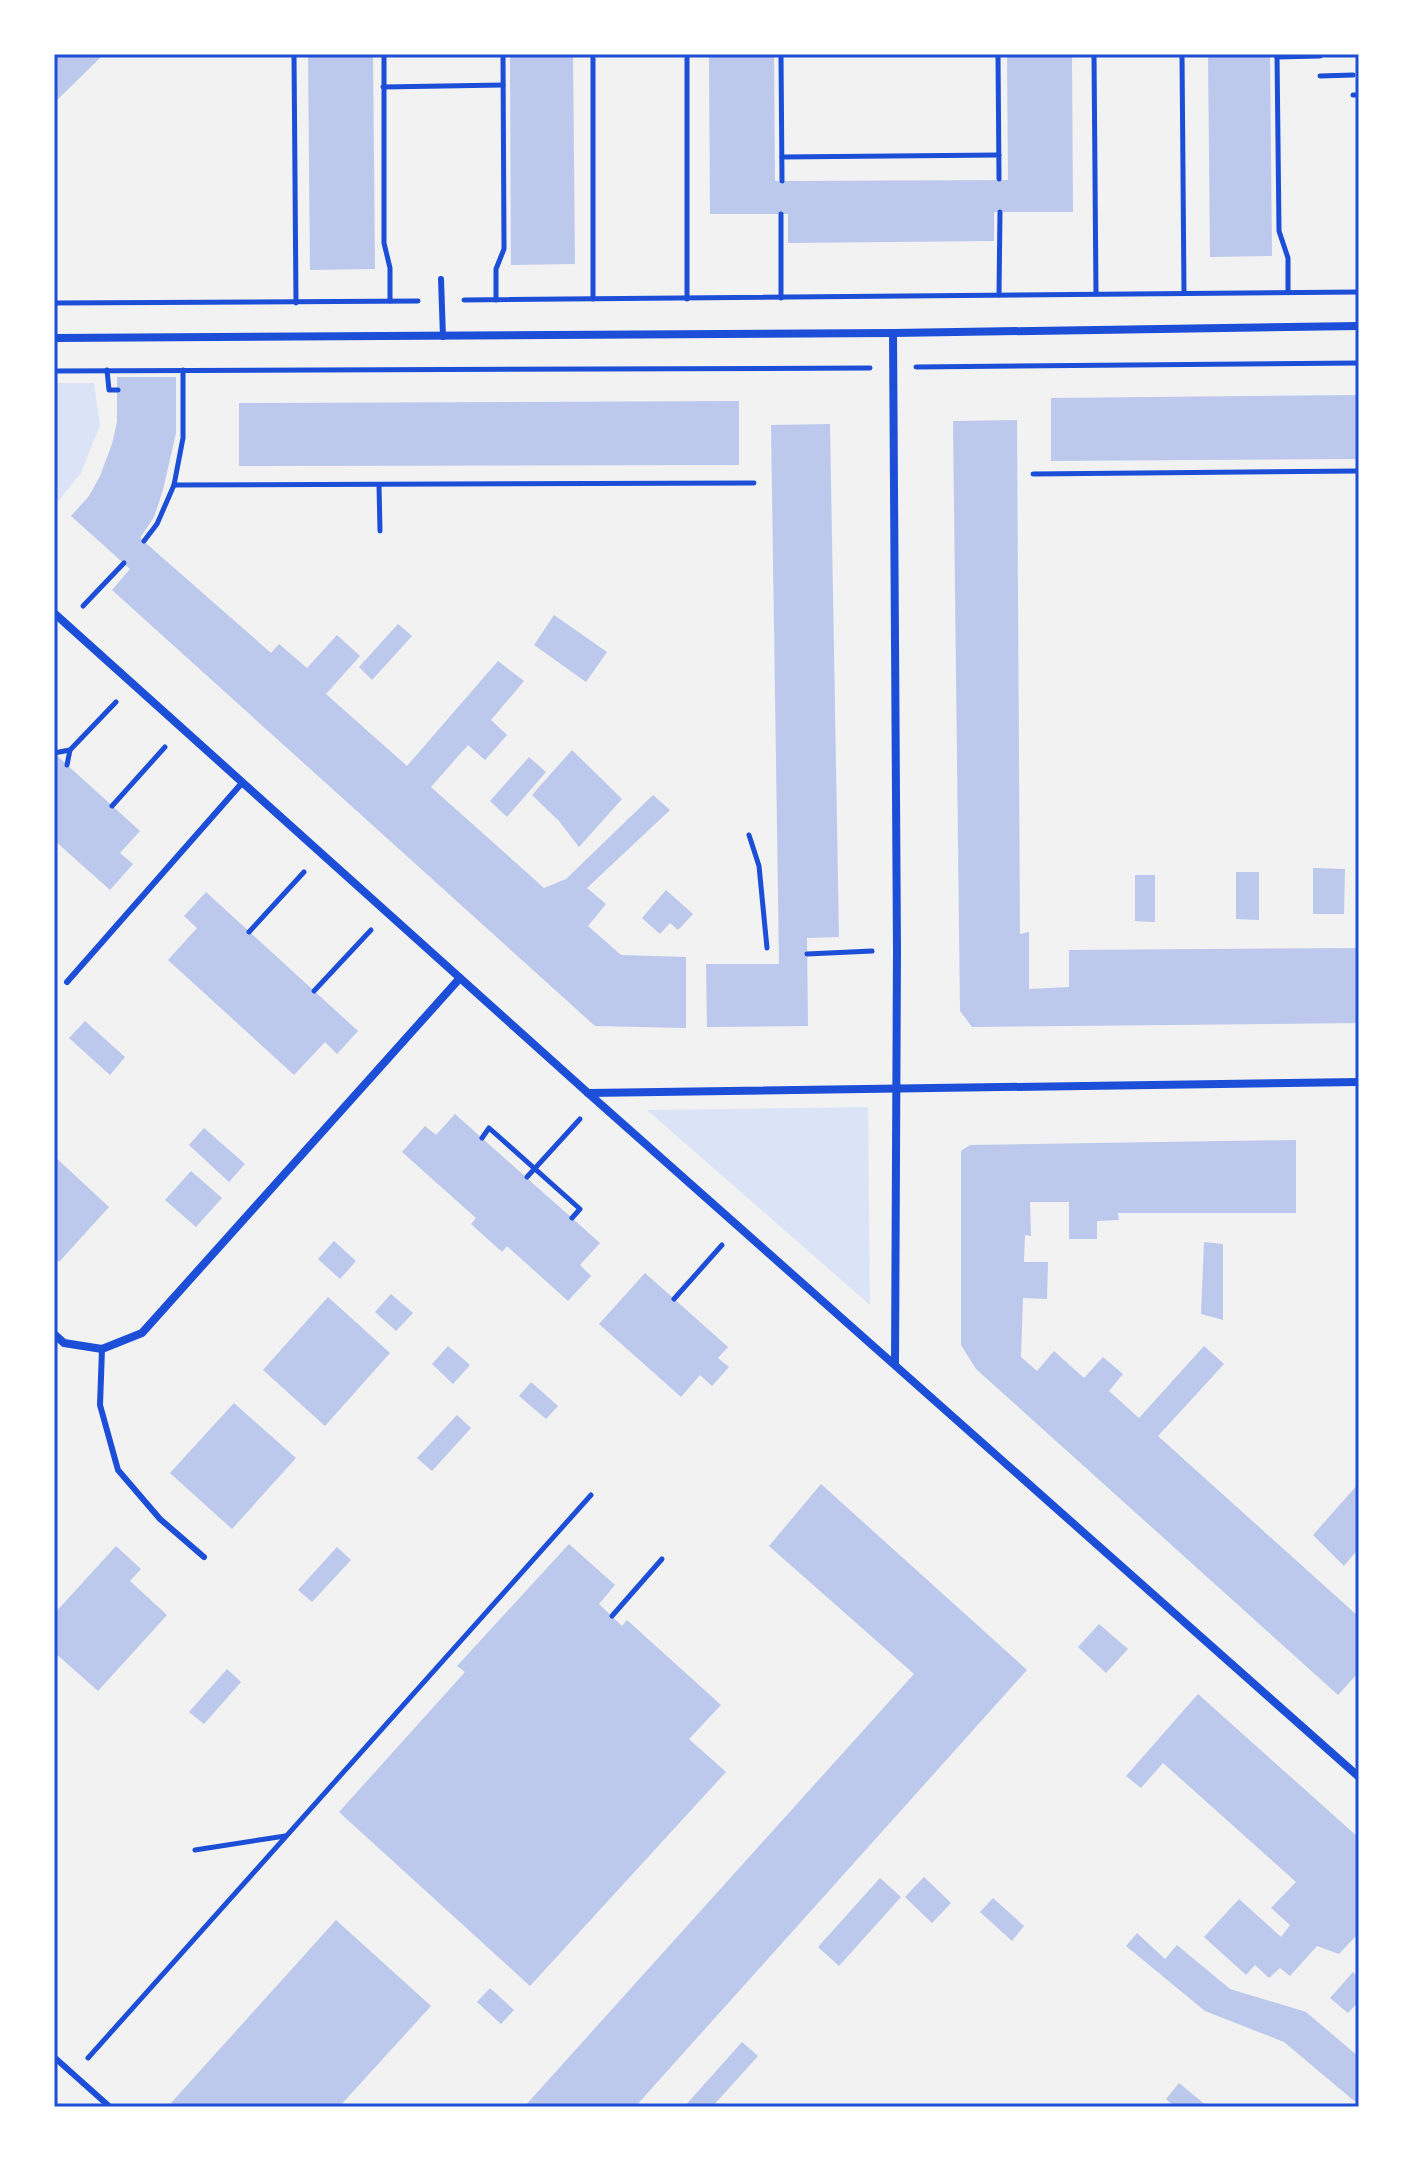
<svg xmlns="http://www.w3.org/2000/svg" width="1413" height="2161" viewBox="0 0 1413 2161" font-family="Arial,sans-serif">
	<rect width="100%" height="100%" fill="#f2f2f2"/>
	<g fill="#dbe4f7">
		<polygon points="54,383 94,383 100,425 81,473 54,506"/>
		<polygon points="868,1107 870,1305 647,1110"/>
	</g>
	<g fill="#bdc9ec">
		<polygon points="54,54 104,54 54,103"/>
		<polygon points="308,54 373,54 375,269 310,270"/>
		<polygon points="510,54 573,54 575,264 511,265"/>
		<polygon points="709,54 774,54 775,181 782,181 1008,180 1007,54 1072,54 1073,212 994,212 994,241 788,243 788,214 710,214"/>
		<polygon points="1208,54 1270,54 1272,256 1210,257"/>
		<polygon points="117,377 176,377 176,433 163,490 154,517 140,538 271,653 279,644 307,668 337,635 360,656 326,694 407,766 498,661 524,681 491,720 507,735 485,760 468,745 431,787 544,888 566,879 653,795 670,810 587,888 606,904 588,926 621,955 686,957 686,1028 595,1026 112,590 130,569 71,516 89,496 100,476 112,444 117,422"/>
		<polygon points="1359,395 1359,459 1051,461 1051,398"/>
		<polygon points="739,401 739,465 239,466 239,403"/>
		<polygon points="1017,420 1020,934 1029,932 1029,989 1069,987 1069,950 1359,948 1359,1023 972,1027 960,1011 953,421"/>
		<polygon points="830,424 839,937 807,938 808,1026 707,1027 706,964 779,964 771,425"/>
		<polygon points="554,615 607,652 586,682 534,645"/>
		<polygon points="398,624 412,636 372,680 359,667"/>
		<polygon points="572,750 622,799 579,847 559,821 532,795"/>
		<polygon points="54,753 140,831 120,853 133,864 110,890 54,840"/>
		<polygon points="529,757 546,772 507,817 490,801"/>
		<polygon points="1313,868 1345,869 1344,914 1313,914"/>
		<polygon points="1236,872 1259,872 1259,920 1236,919"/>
		<polygon points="1135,875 1155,875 1155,922 1135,921"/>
		<polygon points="666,890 693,914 678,930 670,923 660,934 642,918"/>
		<polygon points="206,892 358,1031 337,1054 325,1042 294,1075 168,960 197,928 184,916"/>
		<polygon points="85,1021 125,1057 110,1075 69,1038"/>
		<polygon points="455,1114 600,1243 580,1265 591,1276 568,1301 507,1246 502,1252 471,1224 476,1218 402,1152 425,1126 436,1135"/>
		<polygon points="204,1128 245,1164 229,1182 189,1145"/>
		<polygon points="1296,1140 1296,1213 1118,1213 1119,1220 1097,1221 1097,1239 1069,1239 1069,1202 1030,1202 1031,1236 1025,1235 1024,1262 1048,1262 1047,1299 1023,1298 1021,1357 1037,1371 1054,1351 1084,1378 1103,1357 1123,1374 1109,1391 1139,1418 1204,1346 1224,1364 1158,1436 1359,1617 1359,1672 1338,1695 976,1369 961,1345 961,1151 970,1145"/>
		<polygon points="54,1156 109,1207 59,1262 54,1257"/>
		<polygon points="191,1171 222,1198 196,1227 165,1200"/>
		<polygon points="334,1241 356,1261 340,1279 318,1259"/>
		<polygon points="1204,1242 1223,1244 1223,1320 1201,1314"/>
		<polygon points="645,1273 728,1347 718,1358 729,1367 712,1386 700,1375 681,1397 599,1324"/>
		<polygon points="391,1294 413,1313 396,1331 375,1312"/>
		<polygon points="328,1297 390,1353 325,1426 263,1370"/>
		<polygon points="448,1346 470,1365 453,1384 432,1364"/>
		<polygon points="531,1382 558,1406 546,1419 519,1396"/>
		<polygon points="234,1403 296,1458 232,1529 170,1473"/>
		<polygon points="457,1415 471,1428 432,1471 417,1458"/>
		<polygon points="1359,1483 1359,1548 1344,1566 1313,1535"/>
		<polygon points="821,1484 1027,1670 635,2107 524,2107 914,1674 769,1546"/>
		<polygon points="569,1544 615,1585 599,1604 622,1626 627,1620 721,1705 689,1739 726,1772 530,1986 339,1812 465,1672 457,1666"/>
		<polygon points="116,1546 141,1569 130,1581 167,1615 98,1691 54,1652 54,1614"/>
		<polygon points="337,1547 351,1560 312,1602 298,1590"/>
		<polygon points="1099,1624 1128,1649 1106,1673 1078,1647"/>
		<polygon points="227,1669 241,1682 204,1724 189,1712"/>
		<polygon points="1198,1694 1359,1838 1359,1933 1339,1954 1317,1946 1290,1976 1280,1968 1269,1978 1255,1965 1246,1975 1204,1937 1239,1899 1281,1937 1290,1925 1271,1908 1296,1882 1163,1763 1141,1788 1126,1776"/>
		<polygon points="924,1877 951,1903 932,1923 905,1897"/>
		<polygon points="880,1878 901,1897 839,1966 818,1947"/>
		<polygon points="993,1898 1024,1926 1012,1941 980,1912"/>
		<polygon points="336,1920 431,2006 339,2107 176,2107 171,2103"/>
		<polygon points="1137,1933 1165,1959 1177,1945 1230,1989 1306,2012 1359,2057 1359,2105 1284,2042 1205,2011 1126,1946"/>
		<polygon points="1353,1972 1359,1978 1359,2001 1348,2013 1330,1998"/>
		<polygon points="490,1988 514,2010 501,2024 477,2002"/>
		<polygon points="742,2042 758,2056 712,2107 684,2107"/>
		<polygon points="1179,2083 1208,2107 1175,2107 1166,2099"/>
	</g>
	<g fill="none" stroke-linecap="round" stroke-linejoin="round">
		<g stroke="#1d4ed8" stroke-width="5">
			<polyline points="294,54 296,303"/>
			<polyline points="384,54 384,243 390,268 390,301"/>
			<polyline points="593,54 593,299"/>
			<polyline points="781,54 782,181"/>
			<polyline points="998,54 999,179"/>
			<polyline points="1094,54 1096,294"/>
			<polyline points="1182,54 1184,293"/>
			<polyline points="1277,54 1279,231 1288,258 1288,292"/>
			<polyline points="1277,57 1320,56"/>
			<polyline points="1320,76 1353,75"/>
			<polyline points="383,87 503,85"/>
			<polyline points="1353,95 1359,95"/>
			<polyline points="782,157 999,155"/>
			<polyline points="781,214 781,298"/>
			<polyline points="999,295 1000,212"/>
			<polyline points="687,299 687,54"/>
			<polyline points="464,300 1359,292"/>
			<polyline points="496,300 496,269 504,249 503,54"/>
			<polyline points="54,303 418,301"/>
			<polyline points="916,367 1359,363"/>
			<polyline points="107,370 109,390 118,390"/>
			<polyline points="183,370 183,438 174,485 754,483"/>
			<polyline points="54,371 870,368"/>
			<polyline points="1033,474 1359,471"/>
			<polyline points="379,485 380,531"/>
			<polyline points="144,541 157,524 174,485"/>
			<polyline points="83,606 124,563"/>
			<polyline points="54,753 70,750"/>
			<polyline points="67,765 70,750 116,702"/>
			<polyline points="112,806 165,747"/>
			<polyline points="749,835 759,866 767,948"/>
			<polyline points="249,932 304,872"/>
			<polyline points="807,954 872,951"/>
			<polyline points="314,991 371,930"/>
			<polyline points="482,1138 489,1128 580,1209 572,1218"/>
			<polyline points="527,1177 580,1119"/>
			<polyline points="674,1299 722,1245"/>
			<polyline points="612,1616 662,1559"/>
			<polyline points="195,1850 285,1836"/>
			<polyline points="88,2058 591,1495"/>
		</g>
		<g stroke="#1d4ed8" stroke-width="6">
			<polyline points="441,279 443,337"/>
			<polyline points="67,982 242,783"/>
			<polyline points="102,1349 100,1405 118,1470 160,1519 204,1557"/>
			<polyline points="54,2057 110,2107"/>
		</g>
		<g stroke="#1d4ed8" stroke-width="8">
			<polyline points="893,333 897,950 895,1363"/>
			<polyline points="54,338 893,333 1359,326"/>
			<polyline points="54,613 588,1093 1359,1777"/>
			<polyline points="588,1093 1359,1082"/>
			<polyline points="54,1334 64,1343 102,1349 142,1333 460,978"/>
		</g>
	</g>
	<rect width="1413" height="2161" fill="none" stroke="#ffffff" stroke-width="112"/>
	<rect x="56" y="56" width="1301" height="2049" fill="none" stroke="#1d4ed8" stroke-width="3"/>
</svg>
